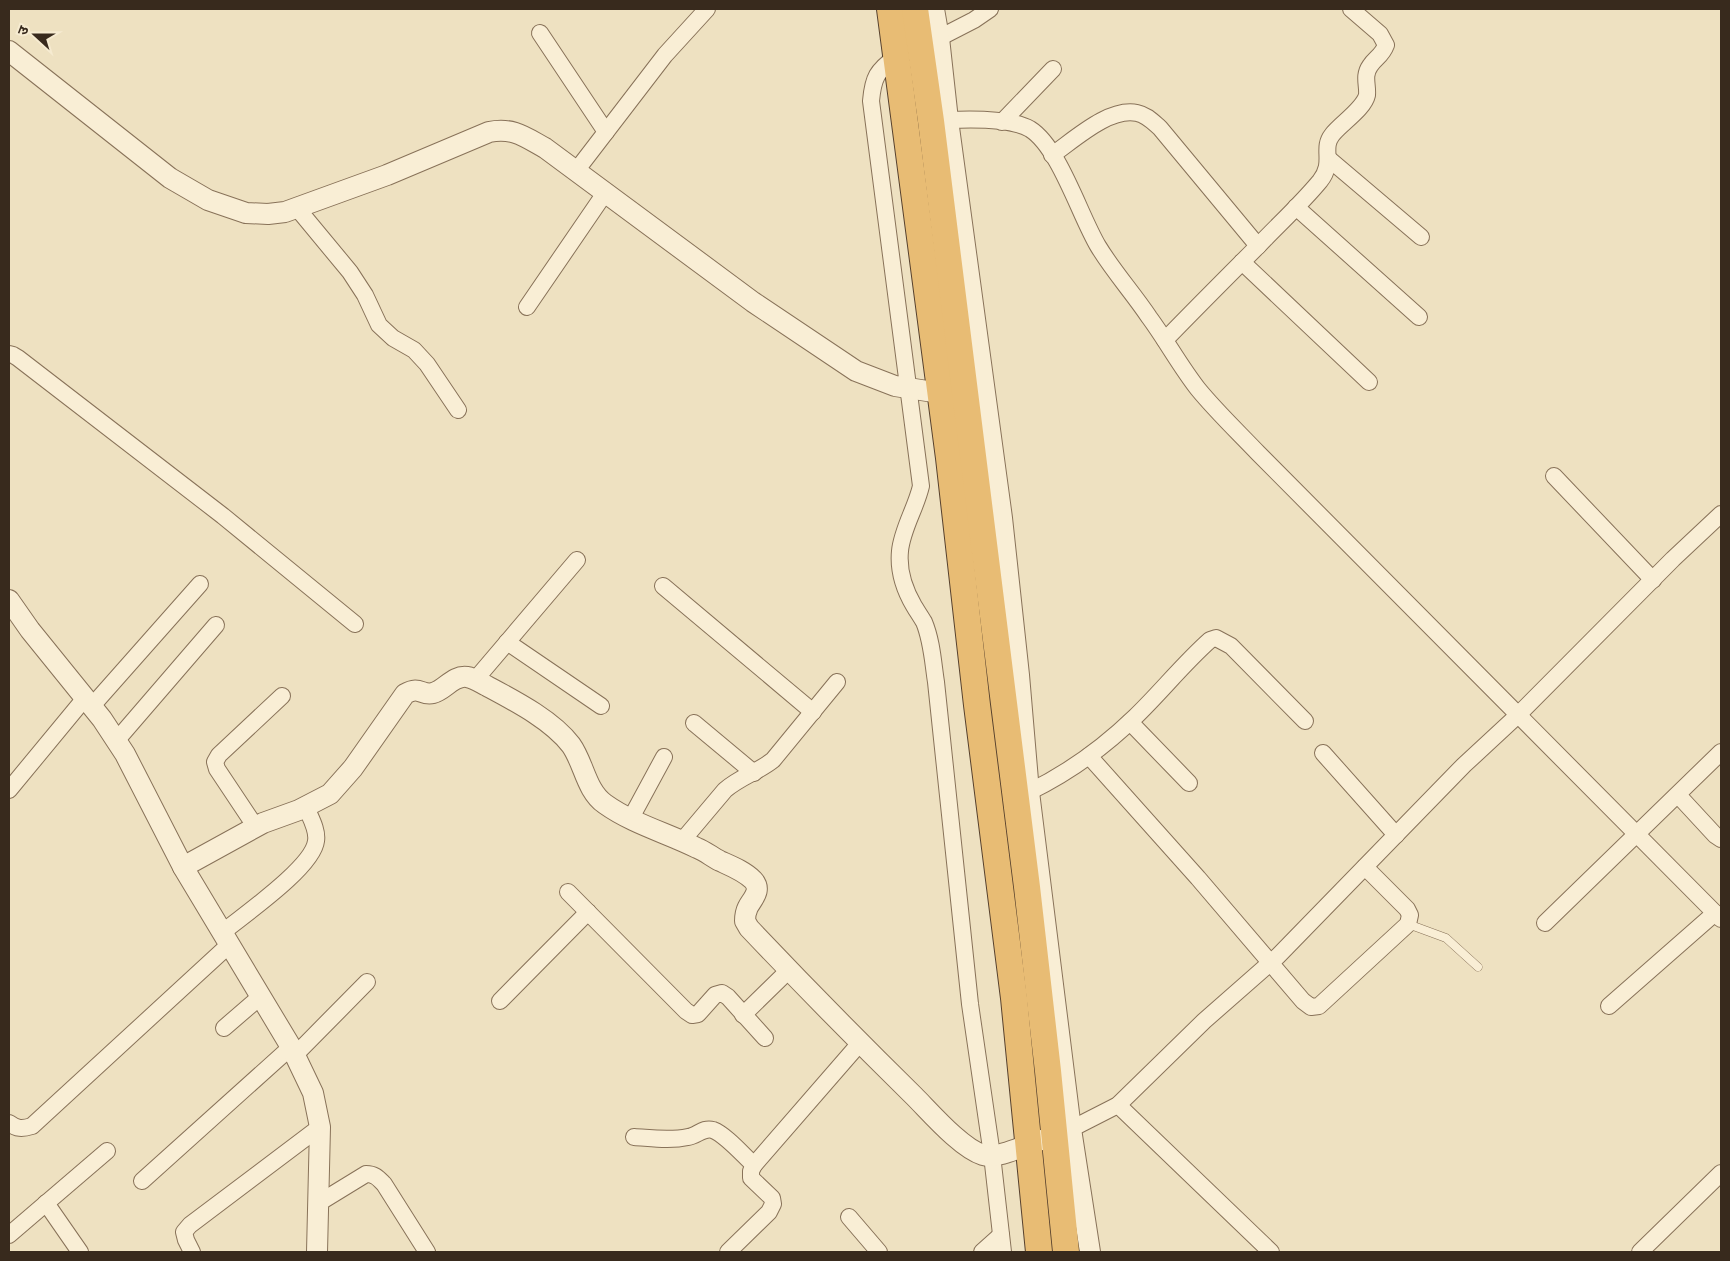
<svg xmlns="http://www.w3.org/2000/svg" width="1730" height="1261" viewBox="0 0 1730 1261" font-family="'Noto Serif','Noto Sans Devanagari',serif">
	<rect width="100%" height="100%" fill="#eee1c1"/>
	<g fill="none" stroke-linecap="round" stroke-linejoin="round">
		<defs>
			<polyline id="service" points="1408,924 1446,938 1478,967"/>
			<g id="minor">
				<polyline points="540,33 606,132"/>
				<polyline points="939,38 974,20 990,9"/>
				<path d="M896,57C877,70 873,78 871,101L921,486C916,508 902,529 900,551C898,571 904,589 914,606C917,611 921,617 924,622C932,641 933,663 936,682L970,1004L992,1155L1003,1252"/>
				<path d="M948,120C970,119 1011,118 1030,129C1059,147 1080,216 1098,246C1113,271 1133,293 1149,317C1166,340 1180,366 1198,389C1216,411 1238,432 1258,453L1721,919"/>
				<polyline points="1002,122 1053,69"/>
				<path d="M1052,155C1074,140 1109,107 1137,113C1147,115 1153,122 1160,128L1258,246"/>
				<polyline points="1329,159 1421,237"/>
				<polyline points="576,171 665,55 707,9"/>
				<polyline points="1296,207 1419,317"/>
				<polyline points="297,208 350,272 365,295 379,325 393,338 414,350 427,364 458,410"/>
				<polyline points="1242,262 1369,382"/>
				<polyline points="527,307 605,193"/>
				<path d="M1165,340C1196,308 1228,276 1259,245C1279,224 1301,204 1320,181C1335,162 1321,149 1332,135C1340,124 1364,109 1367,95C1368,85 1363,76 1370,66C1375,58 1382,56 1386,45L1380,34L1351,9"/>
				<polyline points="9,354 13,355 18,358 223,516 355,624"/>
				<polyline points="1554,476 1653,580"/>
				<polyline points="663,586 813,712"/>
				<polyline points="507,642 601,706"/>
				<polyline points="475,680 577,560"/>
				<polyline points="92,706 200,584"/>
				<polyline points="1130,722 1189,783"/>
				<polyline points="694,723 754,773"/>
				<polyline points="116,741 216,625"/>
				<polyline points="1323,753 1396,835"/>
				<polyline points="1089,756 1198,878 1303,1001 1311,1007 1319,1006 1408,924 1410,915 1407,909 1365,867"/>
				<polyline points="9,790 85,698"/>
				<path d="M1029,792C1068,773 1104,747 1135,717C1161,692 1183,664 1210,640L1216,638L1231,646L1305,721"/>
				<polyline points="1678,795 1715,835 1721,839"/>
				<polyline points="631,818 664,757"/>
				<polyline points="255,826 217,769 215,762 219,755 282,696"/>
				<path d="M682,841L725,790C740,777 758,772 773,760L837,682"/>
				<polyline points="568,892 686,1011 692,1015 698,1014 715,995 722,993 728,997 765,1038"/>
				<polyline points="1545,923 1721,752"/>
				<path d="M223,932C245,914 313,867 316,841C318,830 310,817 306,807"/>
				<polyline points="500,1001 588,912"/>
				<polyline points="1609,1006 1715,913"/>
				<polyline points="743,1015 789,970"/>
				<polyline points="224,1028 261,996"/>
				<polyline points="295,1055 367,982"/>
				<polyline points="1118,1105 1271,1252"/>
				<path d="M9,1123C17,1129 22,1129 32,1126L230,944"/>
				<polyline points="1071,1129 1118,1105 1204,1021 1278,956 1464,765 1518,715 1673,559 1721,514"/>
				<path d="M634,1137C651,1138 670,1141 688,1137C697,1136 703,1127 713,1130C726,1135 743,1155 754,1165"/>
				<polyline points="142,1181 291,1047"/>
				<polyline points="46,1203 80,1252"/>
				<path d="M317,1204L366,1174C375,1174 378,1178 384,1184L427,1252"/>
				<polyline points="849,1217 879,1252"/>
				<polyline points="9,1235 107,1151"/>
				<polyline points="192,1252 186,1240 184,1232 190,1225 320,1127"/>
				<polyline points="728,1252 769,1212 773,1204 772,1198 751,1178 751,1171 754,1165 860,1043"/>
				<polyline points="982,1252 1001,1235"/>
				<polyline points="1640,1252 1721,1173"/>
			</g>
			<g id="tertiary">
				<polyline points="934,9 939,38 948,120 1002,518 1019,675 1029,792 1071,1129 1090,1252"/>
				<path d="M9,51L170,178L208,200L246,213L268,214L285,212L387,175L489,132C513,127 525,137 545,148L753,302L856,371L895,386L940,393"/>
				<polyline points="9,600 30,630 102,719 125,754 183,867 291,1047 313,1093 320,1127 317,1252"/>
				<path d="M183,867L263,823L299,810L330,794L353,768L405,694C420,685 421,696 433,693C445,690 453,675 467,677C474,678 481,683 487,686C515,701 552,720 571,745C584,763 586,791 605,804C633,824 667,833 697,848C705,851 712,857 720,861C731,866 744,871 753,880C762,890 753,898 748,907C746,911 745,916 745,921L749,928C803,985 858,1041 914,1096C931,1113 961,1148 983,1155C998,1160 1026,1144 1041,1140"/>
			</g>
			<g id="trunk">
				<polyline points="890,9 949,458 977,705 1014,998 1039,1252"/>
				<polyline points="915,9 931,121 1027,887 1048,1071 1066,1252"/>
			</g>
		</defs>
		<use href="#service" stroke="#887259" stroke-width="9"/>
		<use href="#minor" stroke="#887259" stroke-width="18"/>
		<use href="#tertiary" stroke="#887259" stroke-width="22"/>
		<use href="#trunk" stroke="#56402d" stroke-width="28"/>
		<use href="#service" stroke="#f9eed5" stroke-width="8"/>
		<use href="#minor" stroke="#f9eed5" stroke-width="16"/>
		<use href="#tertiary" stroke="#f9eed5" stroke-width="20"/>
		<use href="#trunk" stroke="#e8bc74" stroke-width="26"/>
	</g>
	<rect width="1730" height="1261" fill="none" stroke="#382a1d" stroke-width="20"/>
	<g transform="translate(35 35) rotate(291)" stroke="#f6ebd1" stroke-width="4" paint-order="stroke">
	<path d="M0-4L9 19L0 12L-9 19Z" fill="#382a1d"/>
	<text y="-8" font-size="14" font-weight="bold" text-anchor="middle" fill="#382a1d">उ</text>
	</g>
</svg>
